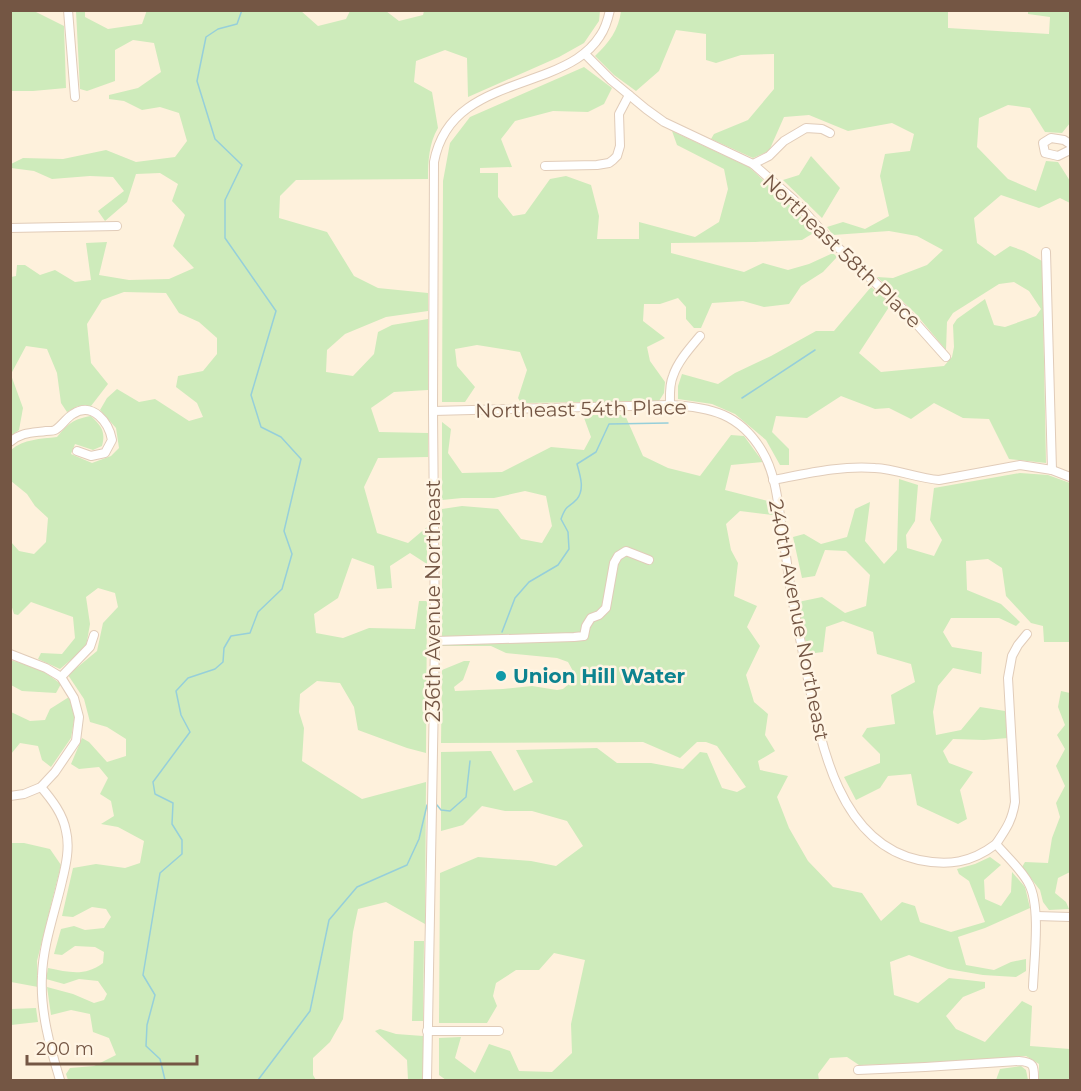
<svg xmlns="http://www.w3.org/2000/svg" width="1081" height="1091" viewBox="0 0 1081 1091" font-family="Montserrat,sans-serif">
	<rect width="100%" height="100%" fill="#fef1dc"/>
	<g fill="#ceebbb">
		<polygon points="11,10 34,11 64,26 66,88 33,91 11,91"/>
		<path d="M147,10L301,11L318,26L346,19L350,11H386L399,21L423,15L424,11H600L599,21L584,43L559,57L468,97L467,58L445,50L416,61L414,82L432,92L438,128C429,143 428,161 428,179L296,180L280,196L279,218L327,232L354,276L378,288L428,293V311L386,317L345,334L327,350L326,372L353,376L374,354L378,332L392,325L428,319V390L394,392L371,408L379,432L428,433V457L378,458L364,487L377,533L408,543L427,527V564L410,553L390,566L392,588L377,589L374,566L352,558L338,598L314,614L316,633L343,638L369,628L415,629L419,601H427L426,753L407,748L358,730L354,707L340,683L317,681L300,694L299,712L304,728L302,761L362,799L426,782L425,924L386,902L358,909L353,932L343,1019L330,1042L313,1058V1075L316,1080H68L66,1074L70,1068L94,1066L116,1055L109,1038L93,1032L90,1014L71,1010L51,1015L47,987L73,994L94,1003L104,1000L107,994L98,981L79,979L64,984L46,979L48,968C69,972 84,977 103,963L104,952L95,947L75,946L62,955L54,954L61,929L74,926L85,930L104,928L111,917L106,909L92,907L73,917L62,916L73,868L96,864L125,868L140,863L144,841L118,827L101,824L114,816L111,801L100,794L108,778L99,767L79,769L71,764L82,738L89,742L107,762L126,756V739L107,727L90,722L84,699L68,675L97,651L103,623L118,607L115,593L98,588L86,597L90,624L86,647L60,669L38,659L41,653L62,654L75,638L73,617L31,602L18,615L14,614L10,601L11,542L19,551L34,554L46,542L48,518L35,506L27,494L11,481V450C24,439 40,439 57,437C68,424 73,419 91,416C101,426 106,431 102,446L93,450L75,444L71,454L92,463L111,456L119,448L116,428L100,410L107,398L117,389L139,402L155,399L189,421L203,417L197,403L176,387L178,376L203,371L217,354V338L199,322L179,313L166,293L124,292L102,300L87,324L91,363L108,384L91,406H78L67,412L61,403L57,373L47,349L26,346L11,374V277L16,276L17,265H25L40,275L55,270L75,282L91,280L86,243L107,242L99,275L129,280L169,279L194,268L173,246L185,215L172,201L178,184L160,173L136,174L127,202L105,221L98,211L124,191L113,177L90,176L52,179L34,171L11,168V164L23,158L63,159L106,150L136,162L175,157L187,141L179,113L160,107L142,110L124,101L109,99V95L138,88L161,72L154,43L133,40L115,50V81L87,91L80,89L76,11H85V17L108,29L142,24Z"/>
		<path d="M621,11H948V28L1049,34L1050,17L1028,14V11H1070V123L1062,133L1045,132L1030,108L1008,105L979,118L977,147L1008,179L1036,191L1046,161L1058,162L1070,181V203L1060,198L1039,208L1001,195L974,218L977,243L995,256L1010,246L1024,251L1042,261L1046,463L1009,459L989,419L963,418L934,403L911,419L889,408L875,409L841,396L807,418L776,416L772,432L789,449V465H780L766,440L735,414L712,404L678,399V386L682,374L718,384L735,373L771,356L816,331H834L871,287L891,304L859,353L881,372L944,366L952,357L954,347L953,325L957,319L985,299L994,325L1005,327L1036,316L1041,309L1029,291L1014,282L999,284L953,313L947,322L946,350L915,313L877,277L893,278L927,265L943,250L917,236L889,231L833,235L827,227L843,222L865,229L889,216L880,176L885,154L910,151L914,134L892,123L848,131L809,115L784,117L769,151L753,158L711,139L714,134L748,120L774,89V54L741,55L716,63L706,60V34L676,30L659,71L636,91L614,75L595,56C609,43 619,29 621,11Z"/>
		<polygon points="584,67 612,88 604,104 588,112 553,111 515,121 501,139 512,167 480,168 480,173 498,173 498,197 513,216 525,214 550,179 566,176 591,185 599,216 597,239 639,239 639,222 695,237 719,222 728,189 724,169 677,145 672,131 749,167 786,201 815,232 802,240 755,242 671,243 671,253 744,272 763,263 788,270 809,264 833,253 837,257 823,272 801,286 789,304 764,307 743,301 712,303 701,328 694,328 686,319 686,307 678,298 660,304 644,304 643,321 665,338 647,347 650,361 665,382 664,393 659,401 521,403 518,398 527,370 520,352 477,345 455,349 457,366 475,387 465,402 442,402 443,181 450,143 470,117"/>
		<polygon points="811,156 840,188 822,218 783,180 799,175"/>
		<polygon points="11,375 23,408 19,430 11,436"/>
		<polygon points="583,415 625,415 643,456 668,468 700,476 731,435 744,436 763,462 731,465 725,490 772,502 773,515 740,511 726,524 731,550 738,563 734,596 757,606 747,627 760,646 746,675 754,702 768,714 765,735 775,751 758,761 760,770 788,776 777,797 789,828 808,861 833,887 862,893 881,921 902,902 915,906 920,922 951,932 985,922 969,881 959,874 957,869 975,864 990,857 1001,865 984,880 985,899 1001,906 1011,892 1012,872 1025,887 1030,908 985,928 958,937 966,965 994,970 1011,962 1026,959 1026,971 1016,977 983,975 948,969 909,955 890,962 894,995 918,1003 949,978 985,982 985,988 963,997 946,1016 956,1029 985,1042 1022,1001 1032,1006 1030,1046 1070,1049 1070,1080 1039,1080 1039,1064 1026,1056 943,1063 859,1065 847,1057 830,1058 818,1074 819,1080 446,1080 439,1075 439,1038 461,1037 455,1058 475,1073 489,1044 510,1051 519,1071 552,1072 572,1053 571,1024 585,960 554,953 539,970 516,970 496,983 493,996 497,1006 487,1023 439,1023 440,873 478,857 531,861 556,866 583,846 567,821 532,811 505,811 482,806 463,825 441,831 441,752 491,751 514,791 533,782 516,750 597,748 617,763 651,763 683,769 700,752 707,753 722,788 737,792 746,787 717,746 706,742 697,742 680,758 643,742 441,743 442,670 464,661 470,661 463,680 454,687 455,691 503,689 532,686 557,690 563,689 571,682 573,671 568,662 557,658 506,653 491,646 442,646 442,509 462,506 498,509 521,539 542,543 552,526 546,496 525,491 494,498 462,498 442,500 442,422 451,429 448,453 462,473 502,472 551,447 584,450 591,437"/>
		<polygon points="1020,473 1048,475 1070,483 1070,642 1044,642 1043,626 1031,623 1006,596 1002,568 988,559 966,561 967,590 1001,604 1020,622 1016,626 999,618 951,618 943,632 952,647 982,652 981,674 953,668 938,686 933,712 936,735 961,730 980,707 1005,711 1008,738 984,740 953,739 943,751 949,763 973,772 960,790 967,819 958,824 917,805 911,774 888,776 880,788 856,800 844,777 880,763 880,754 862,736 867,728 895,724 891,695 915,682 911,664 877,654 873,632 843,621 826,627 823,652 808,654 798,602 822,597 845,613 866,606 870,575 846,551 825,550 815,576 802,578 793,537 804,534 821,544 847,537 855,509 870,502 865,541 884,564 897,550 899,479 918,485 915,521 906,535 907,548 934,556 942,540 930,520 934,488"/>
		<polygon points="10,660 39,668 61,684 56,693 22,691 11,685"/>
		<polygon points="1061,691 1070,693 1070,872 1058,878 1055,893 1066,902 1069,909 1049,910 1043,902 1040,890 1022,867 1025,862 1048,863 1052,838 1060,817 1056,803 1065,786 1056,766 1065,749 1057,735 1065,725 1058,707"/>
		<polygon points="69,697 75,715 71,738 51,767 42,760 38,746 20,743 11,754 11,712 30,721 45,720 50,709"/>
		<polygon points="10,843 24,843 50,849 61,865 37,961 38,987 11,982"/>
		<polygon points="414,941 424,941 423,1021 412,1021"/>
		<polygon points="36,1008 38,1022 11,1025 11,1009"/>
		<polygon points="380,1029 396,1034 423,1036 423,1080 408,1080 407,1060 375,1031"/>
		<polygon points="1021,1066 1026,1070 1028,1080 996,1080 1000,1069"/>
	</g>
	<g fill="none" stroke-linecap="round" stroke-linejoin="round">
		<g stroke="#96cfda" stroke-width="1.5">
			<polyline points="742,398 815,350"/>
			<path d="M502,632L515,598L529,582L558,565L569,549L568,532L561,519C567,503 568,509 577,499C585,489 580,475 577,464L596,452L609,424L668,423"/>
			<polyline points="437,805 441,810 450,811 466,797 470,761"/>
			<polyline points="165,1080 160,1059 146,1046 147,1025 155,995 143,975 160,873 182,854 182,840 172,824 173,803 155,794 153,782 190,732 181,715 176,691 188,678 215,669 223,662 224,648 231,636 250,633 258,612 282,589 292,554 284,531 301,459 281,437 261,427 251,395 276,311 225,238 225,200 242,165 215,139 197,81 206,37 218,29 237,24 242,10"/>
			<polyline points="258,1080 310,1011 329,920 357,887 407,865 419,839 427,805"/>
		</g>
		<defs>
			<g id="minor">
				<polyline points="68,10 75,97"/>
				<polyline points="585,54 611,80 646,109 664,122 753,164 794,200 829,239 905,311 946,357"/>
				<polyline points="1070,144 1064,140 1051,138 1043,143 1045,153 1058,156 1070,150"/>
				<polyline points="753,164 769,156 784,141 806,128 822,129 830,133"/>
				<polyline points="545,166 597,165 609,163 613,160 617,156 620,146 619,114 629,95"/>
				<polyline points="10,228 117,226"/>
				<polyline points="1046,252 1052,470"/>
				<path d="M670,405C670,396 669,385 673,376C678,361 690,348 700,336"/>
				<path d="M433,411L670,405C711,407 740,414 762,451C776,474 778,504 782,530C786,552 788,575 792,597C796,620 801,642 805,664C819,734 835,842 919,860C948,866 971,863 996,844"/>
				<path d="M10,442C22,432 31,433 46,431C48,431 54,431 55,430C62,426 66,418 73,414C93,401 109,423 112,440L105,453L91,456L77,451"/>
				<path d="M773,480C805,474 842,465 875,468C896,469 917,478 939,480L1020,465L1052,470L1070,477"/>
				<path d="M1027,634L1018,645L1012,656L1008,678L1015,802C1012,821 1006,829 996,844C1007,857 1021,869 1029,884C1041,907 1034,960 1033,987"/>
				<polyline points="435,641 574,637 584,636 586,626 591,618 599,615 606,608 614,563 618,556 626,551 649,560"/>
				<polyline points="10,654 46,668 61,677 74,698 79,717 76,741 55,772 41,787 24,794 10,796"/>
				<polyline points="61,677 90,647 94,635"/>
				<path d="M41,787C52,800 63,814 66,831C70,847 66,865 62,881C55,912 43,944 42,976C40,1011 50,1047 60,1080"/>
				<polyline points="1036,916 1070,917"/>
				<polyline points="427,1031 499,1031"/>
				<path d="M858,1070L925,1067L1019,1061C1035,1062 1034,1067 1034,1080"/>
				<path d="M427,1080L435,641L433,411L434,162C445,102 499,92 548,73C568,65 588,55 600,36C605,29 608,19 610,10"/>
			</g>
		</defs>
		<use href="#minor" stroke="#e1ccb9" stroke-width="10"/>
		<use href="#minor" stroke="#fff" stroke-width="8"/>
	</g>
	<circle fill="#0f9aa8" stroke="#fff5e4" stroke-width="2" cx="501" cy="676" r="6"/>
	<g text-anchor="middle" stroke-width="5" stroke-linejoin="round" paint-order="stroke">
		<g font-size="20" fill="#745644" stroke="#fff5e4">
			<text transform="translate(842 251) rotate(44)" y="7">Northeast 58th Place</text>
			<text transform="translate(581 409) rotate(-1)" y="7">Northeast 54th Place</text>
			<text transform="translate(433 601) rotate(-90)" y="7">236th Avenue Northeast</text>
			<text transform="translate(799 620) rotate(79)" y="7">240th Avenue Northeast</text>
		</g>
		<g font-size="20" font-weight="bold" fill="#0d838f" stroke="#fff5e4" text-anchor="start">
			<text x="513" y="683">Union Hill Water</text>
		</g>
	</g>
	<rect width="1081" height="1091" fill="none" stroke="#745644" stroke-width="24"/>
	<path d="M27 1055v9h170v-9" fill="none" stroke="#745644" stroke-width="3"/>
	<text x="36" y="1055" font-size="18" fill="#745644" stroke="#fff5e4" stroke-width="4.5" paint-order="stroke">200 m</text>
</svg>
